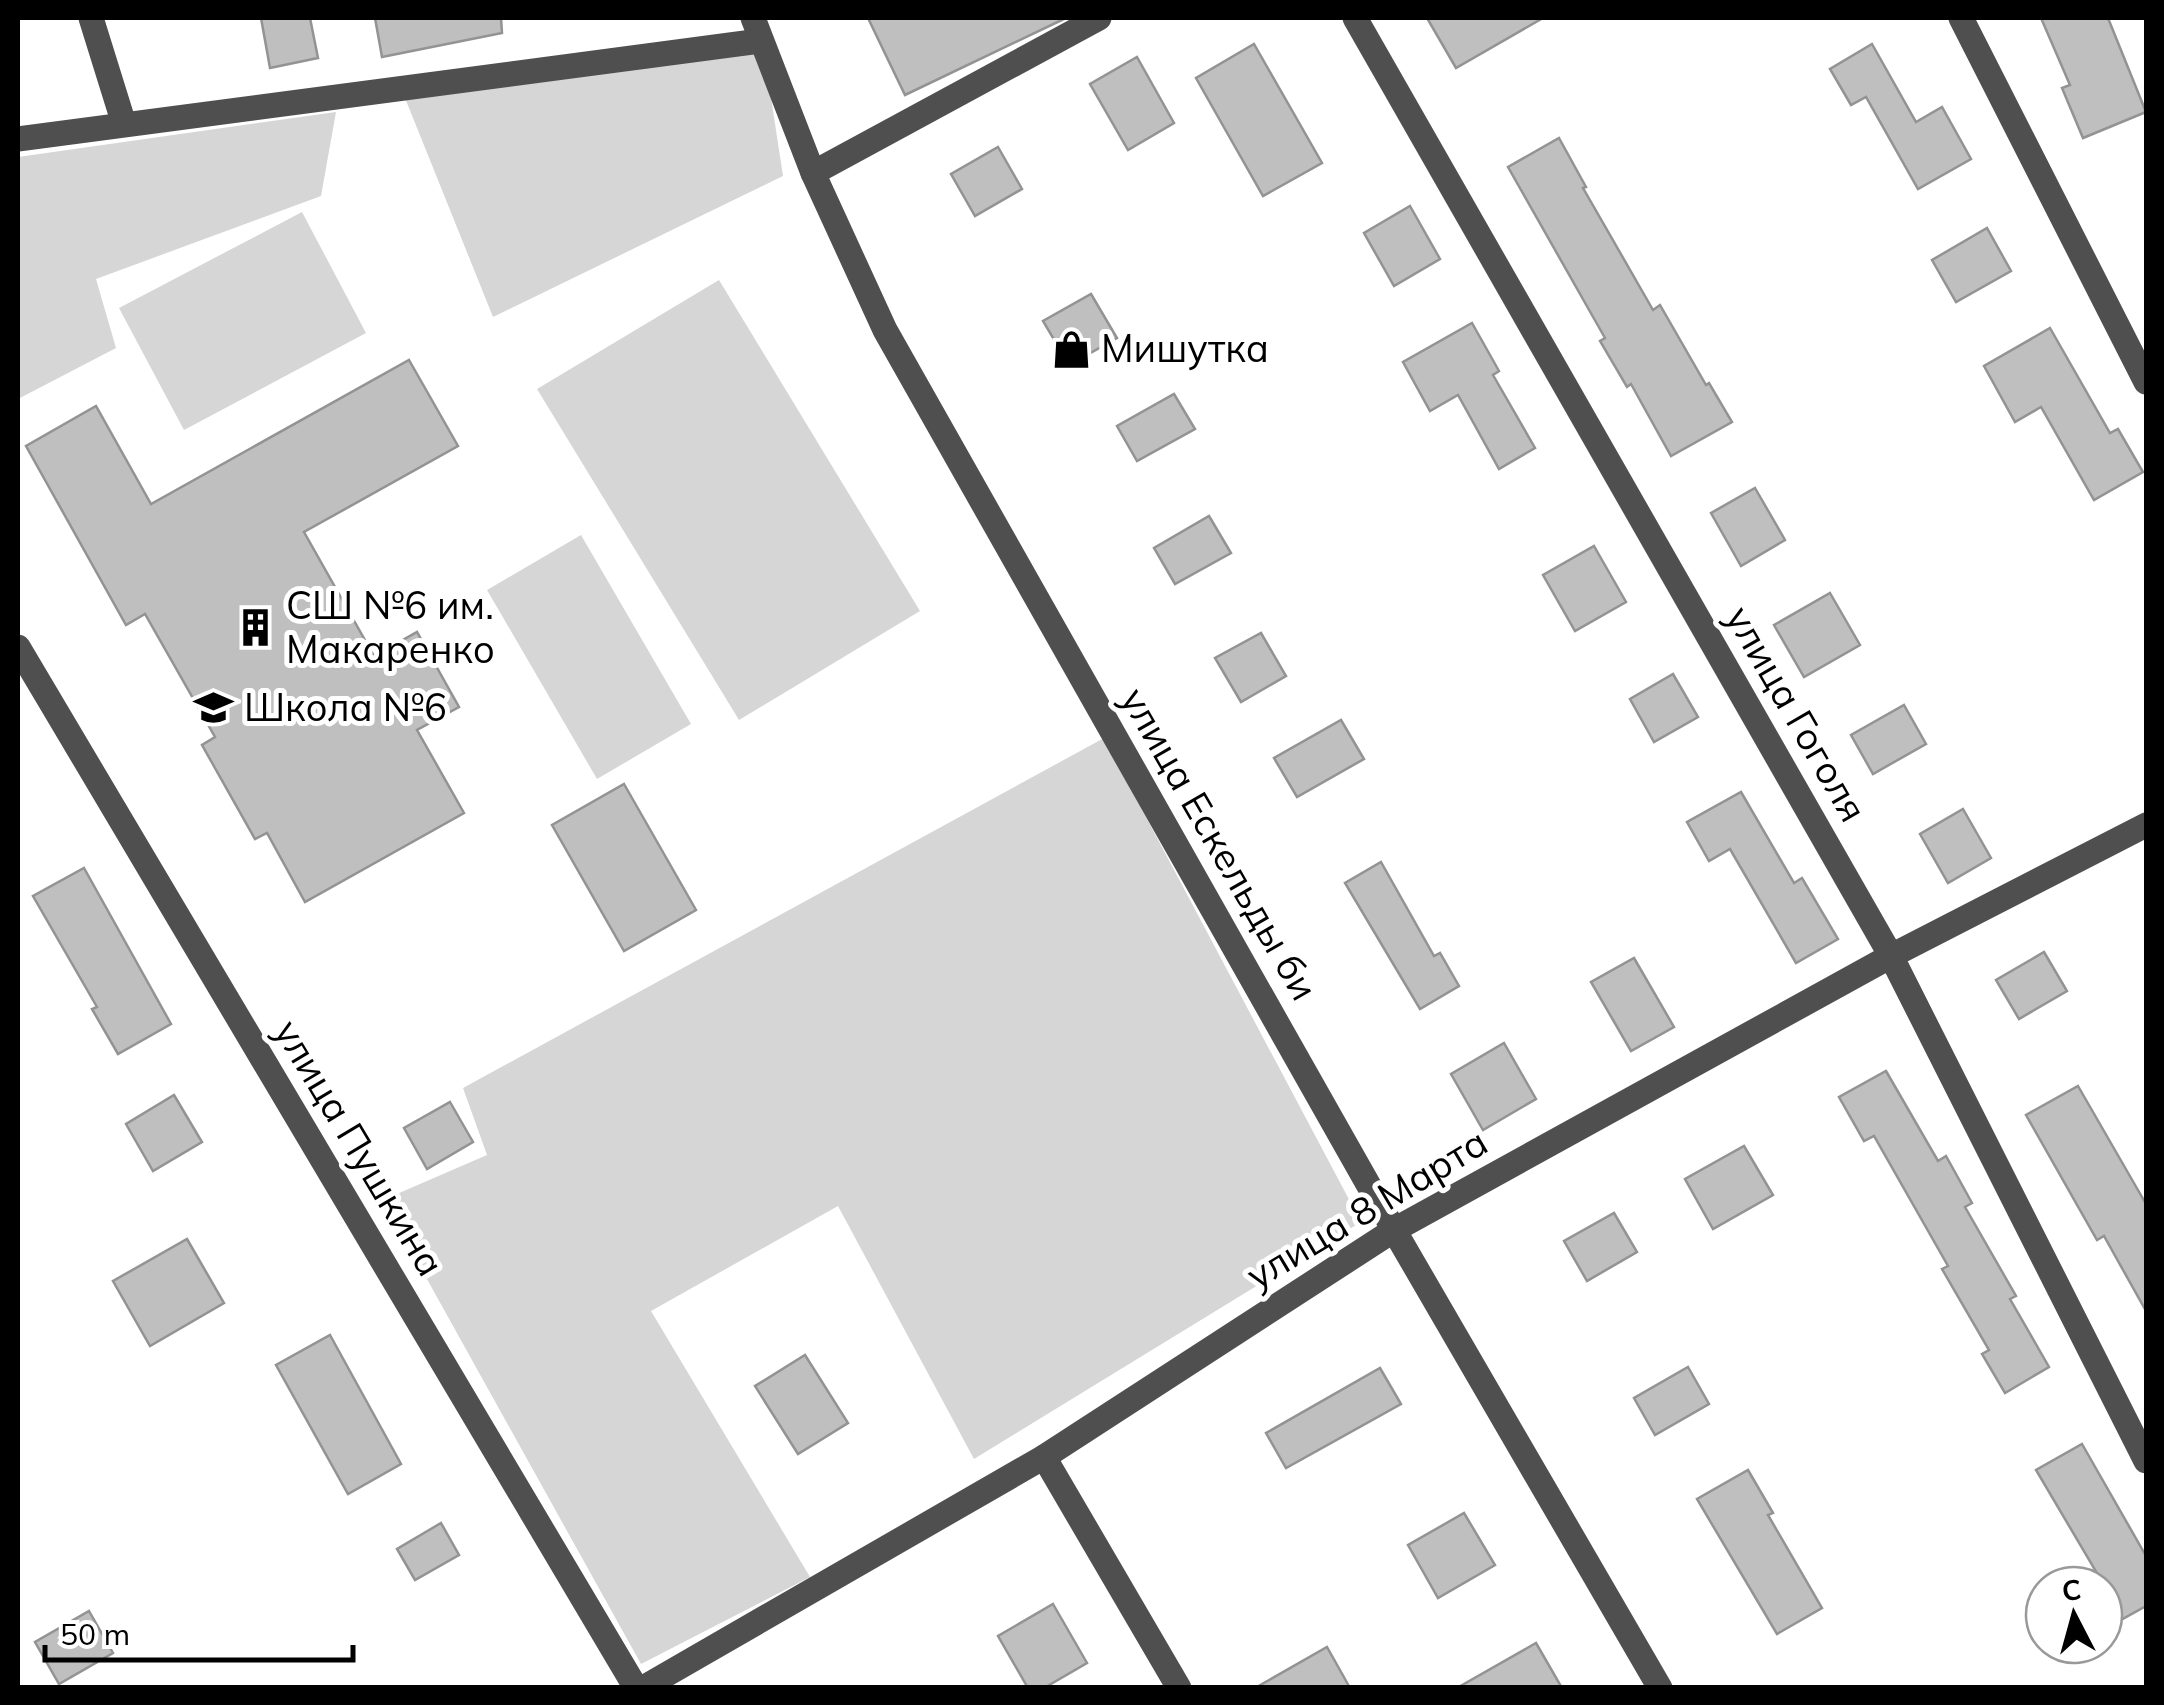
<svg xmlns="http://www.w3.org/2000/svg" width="2164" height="1705" viewBox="0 0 2164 1705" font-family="Mulish,sans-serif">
	<rect width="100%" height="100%" fill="#fff"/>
	<g fill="#d6d6d6">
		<polygon points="764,52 783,176 493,317 405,98"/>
		<polygon points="336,112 321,196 96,279 116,348 18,399 18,157"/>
		<polygon points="302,212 366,333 184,430 119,308"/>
		<polygon points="719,280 920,611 739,720 537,389"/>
		<polygon points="581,535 691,724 597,779 487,590"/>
		<polygon points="1104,738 1361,1222 974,1459 838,1206 651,1311 810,1577 641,1664 383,1200 487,1155 463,1088"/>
	</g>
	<g fill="#bfbfbf" stroke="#939393" stroke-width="2.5">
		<polygon points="261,18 310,18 318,58 270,68"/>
		<polygon points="375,18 501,18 502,33 382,57"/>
		<polygon points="868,18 1066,18 905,95"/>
		<polygon points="1427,18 1543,18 1456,68"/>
		<polygon points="2041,18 2108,18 2146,112 2083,138 2062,88 2070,85"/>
		<polygon points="1254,44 1322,163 1263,196 1196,78"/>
		<polygon points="1872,44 1916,122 1942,107 1971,159 1918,189 1866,97 1851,105 1830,69"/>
		<polygon points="1137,57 1174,123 1128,150 1090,84"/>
		<polygon points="1559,138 1586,187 1583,188 1653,310 1660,305 1706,385 1709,383 1732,422 1671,456 1631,384 1627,387 1600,341 1605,338 1508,167"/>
		<polygon points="998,147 1022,189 975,216 951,174"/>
		<polygon points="1410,206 1440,259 1394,286 1364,233"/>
		<polygon points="1987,228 2011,271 1956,302 1932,260"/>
		<polygon points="1091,294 1117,338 1069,365 1043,321"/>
		<polygon points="1472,323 1499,371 1493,375 1535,448 1499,469 1458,395 1430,411 1403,362"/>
		<polygon points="2050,328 2110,433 2118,429 2143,472 2094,500 2041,407 2015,422 1984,366"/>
		<polygon points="409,360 458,446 304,532 374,656 417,632 459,707 417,730 464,813 305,902 267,833 255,839 202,745 215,737 145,614 126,625 26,446 96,406 151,504"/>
		<polygon points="1174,394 1195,429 1137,461 1117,426"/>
		<polygon points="1755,488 1785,540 1741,566 1711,513"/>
		<polygon points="1209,516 1231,553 1175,584 1154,548"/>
		<polygon points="1594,546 1626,602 1575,631 1543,575"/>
		<polygon points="1830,593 1860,645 1804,677 1774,625"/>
		<polygon points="1261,633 1286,676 1241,702 1215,658"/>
		<polygon points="1673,674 1698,717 1654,742 1630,699"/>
		<polygon points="1904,705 1926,744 1873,774 1851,735"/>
		<polygon points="1341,720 1364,759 1297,797 1274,758"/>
		<polygon points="624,784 696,910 624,951 552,825"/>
		<polygon points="1741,792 1794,883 1802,878 1838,939 1796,963 1730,849 1709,861 1687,822"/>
		<polygon points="1963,809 1991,858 1948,883 1920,834"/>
		<polygon points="1381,862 1434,956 1440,953 1459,986 1420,1009 1345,883"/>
		<polygon points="84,868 171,1024 118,1054 92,1009 97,1007 33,896"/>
		<polygon points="2044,952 2067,991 2019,1019 1996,980"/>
		<polygon points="1634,958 1674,1027 1631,1051 1591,982"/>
		<polygon points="1504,1043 1536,1099 1483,1130 1451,1074"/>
		<polygon points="1886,1071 1938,1161 1946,1156 1972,1203 1965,1207 2016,1296 2010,1299 2049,1367 2005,1393 1982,1354 1989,1350 1942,1269 1948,1266 1874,1136 1864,1141 1839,1097"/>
		<polygon points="2078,1086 2146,1204 2146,1311 2104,1236 2097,1240 2026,1115"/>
		<polygon points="174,1095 202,1142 153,1171 126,1124"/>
		<polygon points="450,1102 473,1142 427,1169 404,1128"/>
		<polygon points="1744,1146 1773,1195 1713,1229 1685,1179"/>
		<polygon points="1614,1213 1637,1252 1587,1281 1564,1241"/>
		<polygon points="187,1239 224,1303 150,1346 113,1281"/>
		<polygon points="330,1335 401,1464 348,1494 276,1365"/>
		<polygon points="805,1355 848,1423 798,1454 755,1386"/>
		<polygon points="1688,1367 1709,1404 1655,1435 1634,1398"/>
		<polygon points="1380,1368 1401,1404 1286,1468 1266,1433"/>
		<polygon points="2082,1444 2146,1556 2146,1606 2119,1621 2104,1595 2104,1585 2036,1470"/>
		<polygon points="1748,1470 1773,1513 1768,1515 1822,1608 1777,1634 1697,1499"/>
		<polygon points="1464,1513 1495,1565 1438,1598 1408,1545"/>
		<polygon points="441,1523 459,1555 415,1580 397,1549"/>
		<polygon points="1053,1604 1087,1663 1044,1688 1028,1688 998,1636"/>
		<polygon points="89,1611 113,1653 59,1684 35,1642"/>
		<polygon points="1536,1643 1562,1688 1457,1688"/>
		<polygon points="1327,1647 1350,1688 1255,1688"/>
	</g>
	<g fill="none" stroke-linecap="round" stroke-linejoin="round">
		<g stroke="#4f4f4f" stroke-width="25">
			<polyline points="91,18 124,124"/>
			<polyline points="753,18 813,173 885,330 1394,1230 1660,1688"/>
			<polyline points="1355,18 1891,956 2146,1461"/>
			<polyline points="1961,18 2146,382"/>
			<polyline points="18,139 760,41"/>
			<polyline points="813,173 1099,18"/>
			<polyline points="18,647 636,1688"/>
			<polyline points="1044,1457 1179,1688"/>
			<polyline points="643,1688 1044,1457 1394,1230 1891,956 2146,825"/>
		</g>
	</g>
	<defs>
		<symbol id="shop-bare" viewBox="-9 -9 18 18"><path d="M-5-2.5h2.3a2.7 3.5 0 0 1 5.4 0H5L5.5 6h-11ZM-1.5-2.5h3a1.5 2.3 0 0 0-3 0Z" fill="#000" stroke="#fff" stroke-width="2.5" paint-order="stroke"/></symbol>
		<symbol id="building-bare" viewBox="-9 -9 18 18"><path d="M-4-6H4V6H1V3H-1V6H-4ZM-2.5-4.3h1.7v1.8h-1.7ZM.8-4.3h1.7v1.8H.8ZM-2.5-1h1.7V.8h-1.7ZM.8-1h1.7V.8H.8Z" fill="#000" stroke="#fff" stroke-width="2.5" paint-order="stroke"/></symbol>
		<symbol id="school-bare" viewBox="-9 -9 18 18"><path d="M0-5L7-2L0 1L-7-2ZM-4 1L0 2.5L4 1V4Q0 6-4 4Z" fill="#000" stroke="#fff" stroke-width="2.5" paint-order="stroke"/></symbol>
	</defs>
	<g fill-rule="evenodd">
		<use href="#shop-bare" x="1044" y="322" width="55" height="55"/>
		<use href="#building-bare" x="228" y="600" width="55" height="55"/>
		<use href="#school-bare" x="186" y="680" width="55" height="55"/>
	</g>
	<g text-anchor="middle" stroke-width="10" stroke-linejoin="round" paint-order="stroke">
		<g font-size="38" fill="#000" stroke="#fff" text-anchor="start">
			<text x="1101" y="362">Мишутка</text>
			<text x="286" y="619">СШ №6 им.<tspan x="286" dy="44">Макаренко</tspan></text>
			<text x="244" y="721">Школа №6</text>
		</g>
		<g font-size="38" fill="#000" stroke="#fff">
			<text transform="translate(1796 714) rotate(60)" y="13">улица Гоголя</text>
			<text transform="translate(1219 844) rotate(60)" y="13">улица Ескельды би</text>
			<text transform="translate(359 1148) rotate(59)" y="13">улица Пушкина</text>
			<text transform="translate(1367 1209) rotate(-31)" y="13">улица 8 Марта</text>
		</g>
	</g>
	<rect width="2164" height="1705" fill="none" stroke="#000000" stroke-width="40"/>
	<g transform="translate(2074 1615) rotate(354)"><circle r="48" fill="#ffffff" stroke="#999999" stroke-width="2.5"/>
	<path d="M0-8L18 38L0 25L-18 38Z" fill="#000000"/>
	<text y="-15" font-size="28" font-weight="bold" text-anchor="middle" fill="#000000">С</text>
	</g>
	<path d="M45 1645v15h308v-15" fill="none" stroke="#000000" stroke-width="5"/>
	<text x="60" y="1645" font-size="30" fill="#000000" stroke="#ffffff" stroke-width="8" paint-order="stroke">50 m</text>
</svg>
